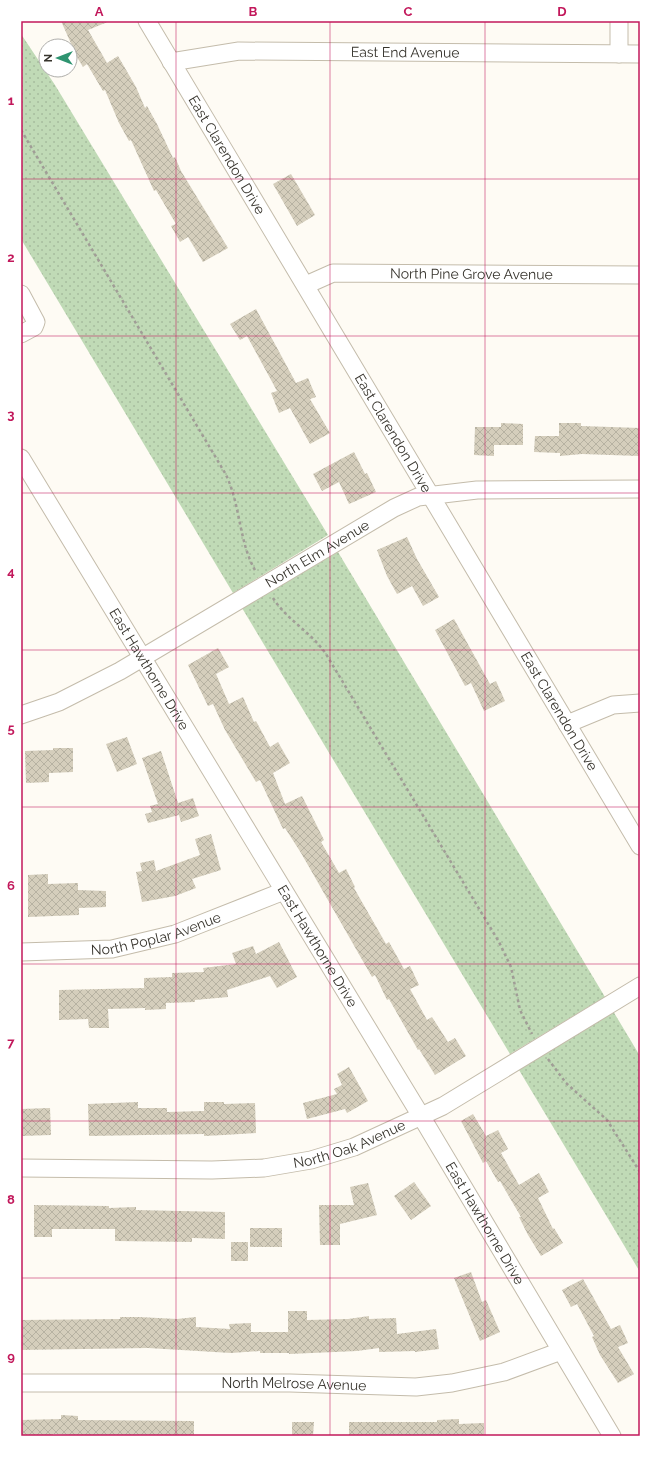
<svg xmlns="http://www.w3.org/2000/svg" width="661" height="1457" viewBox="0 0 661 1457" font-family="Raleway,sans-serif">
	<defs>
		<pattern id="grass-dots" width="8" height="8" patternUnits="userSpaceOnUse"><rect width="8" height="8" fill="#c0dab6"/><path d="M2 2h.1M6 6h.1" fill="none" stroke="#a6bc9d" stroke-width="1.8" stroke-linecap="round"/></pattern>
		<pattern id="building-cross-hatch" width="8" height="8" patternUnits="userSpaceOnUse"><rect width="8" height="8" fill="#d5cebc"/><path d="M0 0l8 8M0 8l8-8" fill="none" stroke="#b7b2a2"/></pattern>
	</defs>
	<rect width="100%" height="100%" fill="#fefbf4"/>
	<g fill="url(#grass-dots)">
		<polygon points="21,34 55,85 328,535 233,593 21,239"/>
		<polygon points="338,552 605,997 510,1054 242,608"/>
		<polygon points="613,1011 640,1056 640,1272 519,1070"/>
	</g>
	<g fill="url(#building-cross-hatch)">
		<polygon points="61,21 110,21 88,30 107,63 118,56 136,87 145,108 147,106 157,124 173,158 175,157 181,171 228,248 203,262 188,237 180,242 171,226 176,224 156,190 154,191 131,140 129,141 119,123 105,90 103,91 87,64 83,67 72,49 73,48"/>
		<polygon points="291,174 315,215 297,226 273,184"/>
		<polygon points="256,309 296,383 308,378 316,397 310,399 330,433 310,444 290,408 279,413 271,393 277,391 247,336 240,340 230,324"/>
		<polygon points="501,423 523,424 523,445 494,445 494,456 474,455 475,427 501,427"/>
		<polygon points="559,423 581,423 581,426 640,428 639,456 582,454 560,456 560,453 534,452 535,436 559,436"/>
		<polygon points="354,452 365,474 367,473 376,492 349,504 339,482 322,491 313,474"/>
		<polygon points="407,537 417,559 439,597 423,606 412,586 397,594 387,576 377,550"/>
		<polygon points="454,619 490,684 496,681 505,701 484,711 471,683 465,686 435,630"/>
		<polygon points="218,648 229,667 216,674 229,704 243,697 254,722 256,721 270,747 278,742 290,763 273,773 285,804 302,796 324,840 321,842 339,873 346,869 355,887 354,888 386,944 389,942 404,969 410,966 419,985 410,989 427,1020 432,1017 448,1042 455,1038 466,1056 435,1075 419,1049 418,1050 389,999 387,1000 375,975 372,977 301,853 285,828 283,829 260,780 256,782 225,730 213,704 208,706 188,665"/>
		<polygon points="127,737 137,764 117,772 106,744"/>
		<polygon points="53,748 73,748 73,772 49,773 49,782 26,783 25,751 53,750"/>
		<polygon points="161,751 178,803 193,798 199,816 181,822 179,815 148,823 145,814 152,812 150,806 158,804 142,758"/>
		<polygon points="211,834 221,870 192,879 196,888 175,896 142,902 136,872 142,871 140,863 154,860 156,871 200,855 195,839"/>
		<polygon points="48,874 48,884 78,883 78,890 106,891 106,907 79,908 79,915 28,917 28,875"/>
		<polygon points="279,942 297,977 277,988 270,976 227,990 228,997 195,1000 195,1002 166,1003 166,1009 145,1010 145,1008 108,1009 109,1028 89,1028 88,1019 59,1020 59,990 144,988 144,978 172,977 172,973 204,972 203,968 236,964 232,953 253,946 256,954"/>
		<polygon points="349,1067 368,1101 347,1113 345,1109 307,1119 303,1103 337,1094 334,1089 342,1085 337,1074"/>
		<polygon points="138,1102 138,1108 167,1108 167,1112 204,1111 204,1102 224,1102 224,1104 255,1103 256,1133 224,1135 204,1136 204,1134 89,1136 88,1104"/>
		<polygon points="50,1108 51,1135 21,1136 21,1109"/>
		<polygon points="473,1114 486,1136 498,1130 508,1149 501,1153 519,1185 539,1173 549,1192 538,1198 553,1229 554,1228 563,1243 541,1256 528,1235 519,1217 521,1217 500,1181 498,1182 486,1161 483,1163 461,1121"/>
		<polygon points="414,1182 431,1206 411,1220 394,1196"/>
		<polygon points="368,1183 377,1215 340,1224 340,1245 320,1245 319,1205 354,1205 350,1187"/>
		<polygon points="34,1205 109,1206 109,1208 136,1207 136,1210 225,1212 225,1239 192,1238 192,1242 115,1241 115,1229 52,1229 52,1237 34,1237"/>
		<rect x="250" y="1228" width="32" height="19"/>
		<rect x="231" y="1242" width="17" height="19"/>
		<polygon points="471,1272 482,1302 486,1300 500,1332 480,1341 454,1278"/>
		<polygon points="583,1279 611,1329 620,1325 628,1343 618,1347 634,1374 618,1383 600,1355 592,1337 594,1336 577,1304 571,1307 562,1290"/>
		<polygon points="288,1311 307,1311 307,1320 348,1319 369,1316 369,1319 396,1318 397,1334 436,1329 439,1349 415,1352 415,1351 379,1352 379,1348 357,1351 289,1354 289,1353 260,1353 260,1351 231,1353 148,1348 21,1350 21,1320 120,1319 120,1317 139,1317 177,1319 196,1317 196,1327 230,1329 229,1324 251,1323 251,1332 288,1332"/>
		<polygon points="61,1415 78,1416 78,1420 194,1421 194,1436 89,1436 53,1434 53,1436 21,1436 21,1420 61,1419"/>
		<polygon points="459,1419 459,1424 484,1423 484,1436 349,1436 349,1422 437,1422 437,1420"/>
		<polygon points="292,1422 314,1422 313,1436 292,1436"/>
	</g>
	<g fill="none" stroke-linecap="round" stroke-linejoin="round">
		<defs>
			<g id="minor">
				<path id="s1" d="M147,21L640,846"/>
				<polyline points="619,21 619,54"/>
				<path id="s2" d="M171,62L239,51L640,54"/>
				<path id="s3" d="M306,285L333,273L640,275"/>
				<polyline points="21,294 36,322 34,327 21,334"/>
				<path id="s4" d="M21,458L421,1116L612,1436"/>
				<path id="s5" d="M21,715L59,702L120,671L394,508L418,497L477,490L640,489"/>
				<polyline points="567,724 613,705 640,703"/>
				<path id="s6" d="M21,952L112,949L175,934L284,891"/>
				<path id="s7" d="M21,1168L212,1170L264,1168L311,1160L354,1147L443,1106L640,986"/>
				<path id="s8" d="M21,1383H290L416,1387L452,1383L504,1372L561,1351"/>
			</g>
		</defs>
		<use href="#minor" stroke="#c4bcab" stroke-width="19"/>
		<g stroke="#a09d96" stroke-width="2.5" stroke-dasharray="3 3" stroke-linecap="butt">
			<path d="M21,130L225,473C241,504 238,541 256,572"/>
			<path d="M273,598C287,620 311,632 326,654L499,942L511,967L520,1010L532,1034"/>
			<polyline points="548,1059 566,1083 607,1120 640,1172"/>
		</g>
		<use href="#minor" stroke="#fff" stroke-width="17"/>
	</g>
	<path fill="none" stroke="#c2185b" stroke-width="1" stroke-opacity="0.55" d="M176,21V1436M330,21V1436M485,21V1436M21,179H640M21,336H640M21,493H640M21,650H640M21,807H640M21,964H640M21,1121H640M21,1278H640"/>
	<g text-anchor="middle" stroke-width="4" stroke-linejoin="round" paint-order="stroke">
		<g font-size="14" fill="#37342d" stroke="#fff">
			<text dy="5" stroke="none"><textPath href="#s2" startOffset="235">East End Avenue</textPath></text>
			<text dy="5" stroke="none"><textPath href="#s1" startOffset="156">East Clarendon Drive</textPath></text>
			<text dy="5" stroke="none"><textPath href="#s3" startOffset="168">North Pine Grove Avenue</textPath></text>
			<text dy="5" stroke="none"><textPath href="#s1" startOffset="480">East Clarendon Drive</textPath></text>
			<text dy="5" stroke="none"><textPath href="#s5" startOffset="338">North Elm Avenue</textPath></text>
			<text dy="5" stroke="none"><textPath href="#s4" startOffset="247">East Hawthorne Drive</textPath></text>
			<text dy="5" stroke="none"><textPath href="#s1" startOffset="804">East Clarendon Drive</textPath></text>
			<text dy="5" stroke="none"><textPath href="#s6" startOffset="137">North Poplar Avenue</textPath></text>
			<text dy="5" stroke="none"><textPath href="#s4" startOffset="571">East Hawthorne Drive</textPath></text>
			<text dy="5" stroke="none"><textPath href="#s7" startOffset="332">North Oak Avenue</textPath></text>
			<text dy="5" stroke="none"><textPath href="#s4" startOffset="895">East Hawthorne Drive</textPath></text>
			<text dy="5" stroke="none"><textPath href="#s8" startOffset="273">North Melrose Avenue</textPath></text>
		</g>
	</g>
	<rect width="661" height="1457" fill="none" stroke="#ffffff" stroke-width="44"/>
	<g transform="translate(58 58) rotate(270)"><circle r="19" fill="#ffffff" stroke="#afaeab"/>
	<path d="M0-3L7 15L0 10L-7 15Z" fill="#2e9470"/>
	<text y="-6" font-size="11" font-weight="bold" text-anchor="middle" fill="#37342d">N</text>
	</g>
	<rect x="22" y="22" width="617" height="1413" fill="none" stroke="#c2185b" stroke-width="1.5"/>
	<g font-size="13" text-anchor="middle" font-weight="bold" fill="#c2185b">
		<text x="99" y="16">A</text>
		<text x="253" y="16">B</text>
		<text x="408" y="16">C</text>
		<text x="562" y="16">D</text>
		<text x="11" y="105">1</text>
		<text x="11" y="262">2</text>
		<text x="11" y="419">3</text>
		<text x="11" y="576">4</text>
		<text x="11" y="733">5</text>
		<text x="11" y="890">6</text>
		<text x="11" y="1047">7</text>
		<text x="11" y="1204">8</text>
		<text x="11" y="1361">9</text>
	</g>
</svg>
